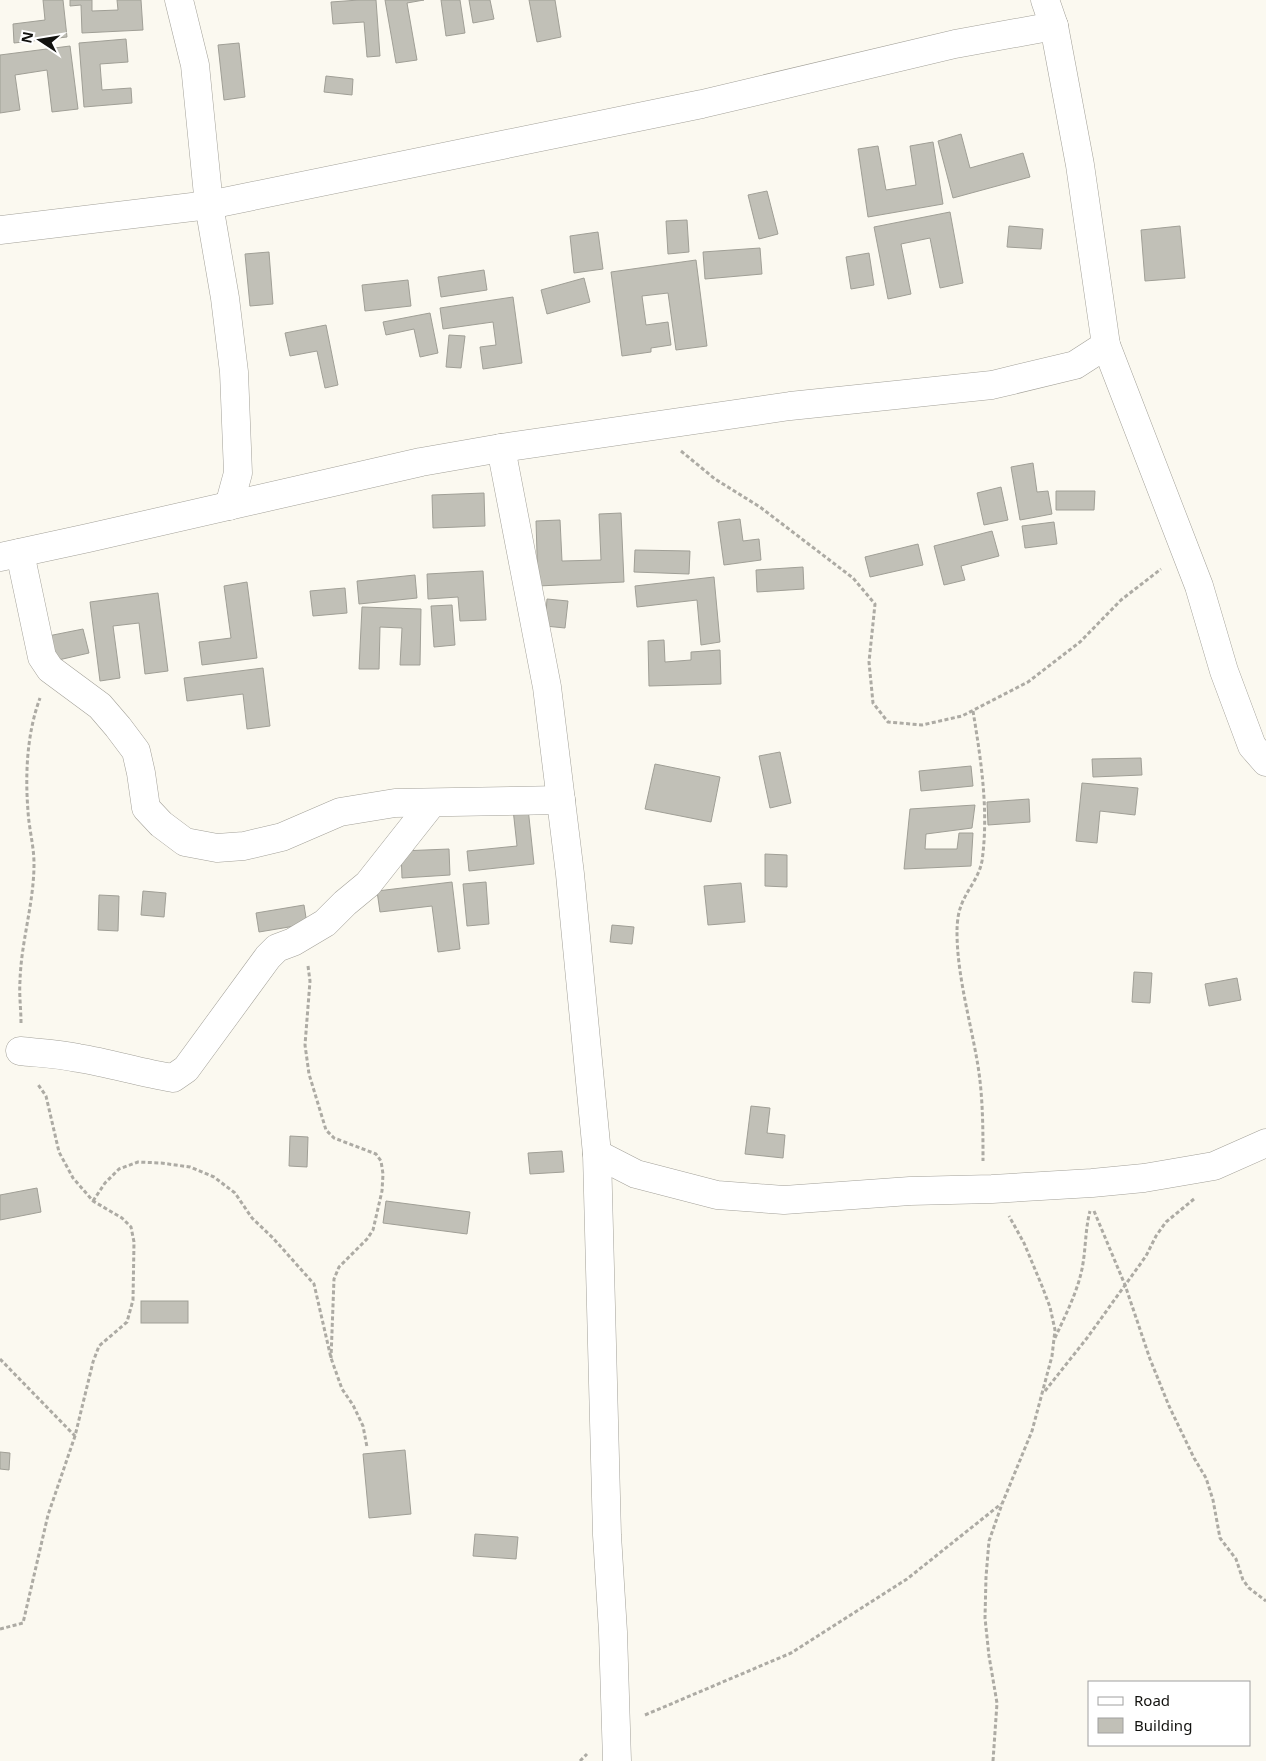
<svg xmlns="http://www.w3.org/2000/svg" width="1266" height="1761" viewBox="0 0 1266 1761" font-family="'Noto Sans',sans-serif">
	<rect width="100%" height="100%" fill="#fbf9f0"/>
	<g fill="#c1c0b7" stroke="#a09f96">
		<polygon points="43,0 63,0 67,37 14,43 13,24 45,20"/>
		<polygon points="70,0 92,0 92,11 118,10 117,0 141,0 143,30 82,33 81,5 70,6"/>
		<polygon points="359,0 376,0 380,56 367,57 364,22 333,24 331,2"/>
		<polygon points="385,0 424,0 407,3 417,60 396,63"/>
		<polygon points="441,0 460,0 465,33 446,36"/>
		<polygon points="469,0 490,0 494,19 473,23"/>
		<polygon points="529,0 555,0 561,37 537,42"/>
		<polygon points="126,39 128,62 100,64 102,90 131,88 132,103 84,107 79,43"/>
		<polygon points="239,43 245,97 224,100 218,45"/>
		<polygon points="70,46 78,109 52,112 47,70 15,75 20,110 0,113 0,55"/>
		<polygon points="326,76 353,79 352,95 324,92"/>
		<polygon points="961,134 970,168 1023,153 1030,177 953,198 938,141"/>
		<polygon points="933,142 943,204 868,217 858,149 878,146 886,190 916,185 910,146"/>
		<polygon points="767,191 778,234 759,239 748,195"/>
		<polygon points="950,212 963,283 940,288 930,238 901,244 911,294 888,299 874,227"/>
		<polygon points="687,220 689,252 668,254 666,221"/>
		<polygon points="1009,226 1043,229 1041,249 1007,247"/>
		<polygon points="1180,226 1185,278 1145,281 1141,230"/>
		<polygon points="598,232 603,269 574,273 570,236"/>
		<polygon points="760,248 762,274 705,279 703,252"/>
		<polygon points="269,252 273,304 250,306 245,254"/>
		<polygon points="869,253 874,285 851,289 846,257"/>
		<polygon points="696,260 707,346 676,350 668,293 642,296 646,325 668,322 671,345 651,348 651,352 622,356 611,272"/>
		<polygon points="484,270 487,290 441,297 438,277"/>
		<polygon points="584,278 590,302 547,314 541,290"/>
		<polygon points="408,280 411,306 365,311 362,285"/>
		<polygon points="513,297 522,363 483,369 480,347 496,345 493,322 443,329 440,308"/>
		<polygon points="430,313 438,353 420,357 414,329 386,335 383,322"/>
		<polygon points="326,325 338,385 325,388 317,351 290,356 285,333"/>
		<polygon points="449,335 465,336 461,368 446,367"/>
		<polygon points="1033,463 1037,492 1048,491 1052,514 1020,520 1011,467"/>
		<polygon points="1001,487 1008,520 984,525 977,493"/>
		<polygon points="1056,491 1095,491 1094,510 1056,510"/>
		<polygon points="484,493 485,526 433,528 432,495"/>
		<polygon points="621,513 624,582 538,586 536,521 560,520 562,561 601,560 599,514"/>
		<polygon points="740,519 743,541 759,539 761,560 724,565 718,522"/>
		<polygon points="1054,522 1057,544 1025,548 1022,526"/>
		<polygon points="992,531 999,556 961,566 965,580 944,585 934,546"/>
		<polygon points="918,544 923,565 870,577 865,557"/>
		<polygon points="635,550 690,551 689,574 634,572"/>
		<polygon points="803,567 804,589 757,592 756,570"/>
		<polygon points="483,571 486,620 460,621 458,597 428,599 427,574"/>
		<polygon points="415,575 417,598 359,604 357,581"/>
		<polygon points="714,577 720,642 701,645 697,600 637,607 635,586"/>
		<polygon points="247,582 257,658 202,665 199,642 231,638 224,586"/>
		<polygon points="345,588 347,613 313,616 310,591"/>
		<polygon points="158,593 168,671 145,674 139,623 113,626 120,678 100,681 90,602"/>
		<polygon points="547,599 568,601 565,628 545,626"/>
		<polygon points="452,605 455,645 434,647 431,606"/>
		<polygon points="362,607 421,609 420,665 400,665 402,628 380,627 379,669 359,669"/>
		<polygon points="83,629 89,653 54,661 48,636"/>
		<polygon points="664,640 665,662 691,660 691,652 720,650 721,684 649,686 648,641"/>
		<polygon points="263,668 270,726 247,729 243,694 187,701 184,678"/>
		<polygon points="780,752 791,803 770,808 759,756"/>
		<polygon points="1141,758 1142,775 1093,777 1092,759"/>
		<polygon points="655,764 720,777 711,822 645,809"/>
		<polygon points="971,766 973,786 921,791 919,771"/>
		<polygon points="1082,783 1138,788 1135,815 1100,811 1097,843 1076,841"/>
		<polygon points="1029,799 1030,822 988,825 987,802"/>
		<polygon points="975,805 972,828 926,834 925,849 957,849 959,833 973,833 971,866 904,869 910,809"/>
		<polygon points="528,808 534,864 469,871 467,851 517,846 513,809"/>
		<polygon points="449,849 450,875 402,878 401,851"/>
		<polygon points="765,854 787,855 787,887 765,886"/>
		<polygon points="452,882 460,949 438,952 432,906 380,912 377,891"/>
		<polygon points="486,882 489,924 467,926 463,884"/>
		<polygon points="741,883 745,922 708,925 704,886"/>
		<polygon points="143,891 166,893 164,917 141,915"/>
		<polygon points="99,895 119,896 118,931 98,930"/>
		<polygon points="304,905 307,924 259,932 256,913"/>
		<polygon points="612,925 634,927 632,944 610,942"/>
		<polygon points="1134,972 1152,973 1150,1003 1132,1002"/>
		<polygon points="1237,978 1241,1000 1209,1006 1205,984"/>
		<polygon points="751,1106 770,1108 767,1133 785,1135 783,1158 745,1154"/>
		<polygon points="290,1136 308,1137 307,1167 289,1166"/>
		<polygon points="562,1151 564,1172 530,1174 528,1153"/>
		<polygon points="37,1188 41,1212 0,1220 0,1195"/>
		<polygon points="386,1201 470,1212 467,1234 383,1223"/>
		<rect x="141" y="1301" width="47" height="22"/>
		<polygon points="405,1450 411,1514 369,1518 363,1454"/>
		<polygon points="0,1452 10,1453 9,1470 0,1469"/>
		<polygon points="475,1534 518,1537 516,1559 473,1556"/>
	</g>
	<g fill="none" stroke-linecap="round" stroke-linejoin="round">
		<defs>
			<g id="minor">
				<polyline points="179,0 195,65 209,205 225,298 234,372 238,473 229,506"/>
				<polyline points="0,230 209,205 702,104 955,44 1054,26"/>
				<polyline points="1106,345 1199,586 1224,671 1252,746 1266,762"/>
				<polyline points="501,448 547,687 570,874 597,1154 607,1535 613,1632 617,1761"/>
				<polyline points="20,553 42,657 50,669 100,706 118,727 136,751 141,773 146,808 161,824 185,842 217,848 244,846 282,837 340,812 395,803 561,800"/>
				<polyline points="0,557 88,538 421,462 501,448 790,406 992,385 1075,365 1106,345 1080,165 1054,26 1045,0"/>
				<path d="M20,1051C39,1053 59,1054 78,1058C110,1063 141,1073 173,1078L186,1069L268,957L277,948L293,942L325,923L345,903L368,884L432,803"/>
				<polyline points="597,1154 636,1174 717,1195 784,1200 910,1191 992,1189 1092,1183 1144,1178 1214,1166 1266,1143"/>
			</g>
		</defs>
		<use href="#minor" stroke="#a3a199" stroke-width="29"/>
		<g stroke="#adaba4" stroke-width="3" stroke-dasharray="4 2.5" stroke-linecap="butt">
			<polyline points="681,451 715,479 760,507 853,578 875,604 869,662 873,703 888,722 922,725 962,716 1028,682 1080,642 1121,600 1161,569"/>
			<path d="M973,711C981,760 989,811 982,861C979,878 966,891 961,906C958,913 957,924 957,932C957,976 971,1023 978,1066C983,1098 983,1129 983,1161"/>
			<polyline points="308,966 310,981 305,1045 309,1074 326,1130 334,1138 376,1154 381,1161 383,1174 382,1191 373,1230 367,1239 339,1267 334,1279 331,1358"/>
			<path d="M21,1023C21,1009 19,995 20,981C21,942 34,903 34,864C34,846 29,829 28,811C25,774 27,733 40,698"/>
			<polyline points="93,1201 105,1183 119,1169 138,1162 161,1163 190,1167 214,1177 235,1193 252,1218 273,1238 314,1284 331,1358 342,1389 353,1405 363,1426 367,1447"/>
			<polyline points="1094,1211 1125,1285 1150,1359 1169,1406 1194,1458 1206,1478 1213,1500 1220,1538 1236,1559 1243,1580 1249,1588 1266,1601"/>
			<path d="M1055,1338C1065,1316 1077,1293 1082,1269C1086,1249 1085,1230 1090,1211"/>
			<polyline points="0,1359 75,1436"/>
			<polyline points="1045,1391 1087,1338 1146,1256 1156,1236 1166,1222 1194,1199"/>
			<polyline points="0,1629 23,1623 48,1515 75,1436 93,1362 99,1346 127,1322 133,1300 134,1242 131,1227 122,1218 93,1201 73,1178 59,1152 46,1096 37,1083"/>
			<polyline points="645,1715 791,1653 907,1579 1001,1504"/>
			<polyline points="580,1761 587,1754"/>
			<polyline points="993,1761 997,1703 989,1656 985,1618 986,1577 989,1541 1002,1504 1032,1431 1052,1356 1055,1330 1050,1307 1042,1286 1024,1243 1009,1216"/>
		</g>
		<use href="#minor" stroke="#fff" stroke-width="28"/>
	</g>
	<rect x="1088" y="1681" width="162" height="65" fill="#ffffff" stroke="#a0a09f"/>
	<rect x="1098" y="1697" width="25" height="8" fill="#ffffff" stroke="#a0a09f"/>
	<text x="1134" y="1706" font-size="15" fill="#12120f">Road</text>
	<rect x="1098" y="1718" width="25" height="15" fill="#c1c0b7" stroke="#a0a09f"/>
	<text x="1134" y="1731" font-size="15" fill="#12120f">Building</text>
	<g transform="translate(40 40) rotate(282)" stroke="#ffffff" stroke-width="4" paint-order="stroke">
	<path d="M0-4L9 19L0 12L-9 19Z" fill="#12120f"/>
	<text y="-8" font-size="14" font-weight="bold" text-anchor="middle" fill="#12120f">N</text>
	</g>
</svg>
